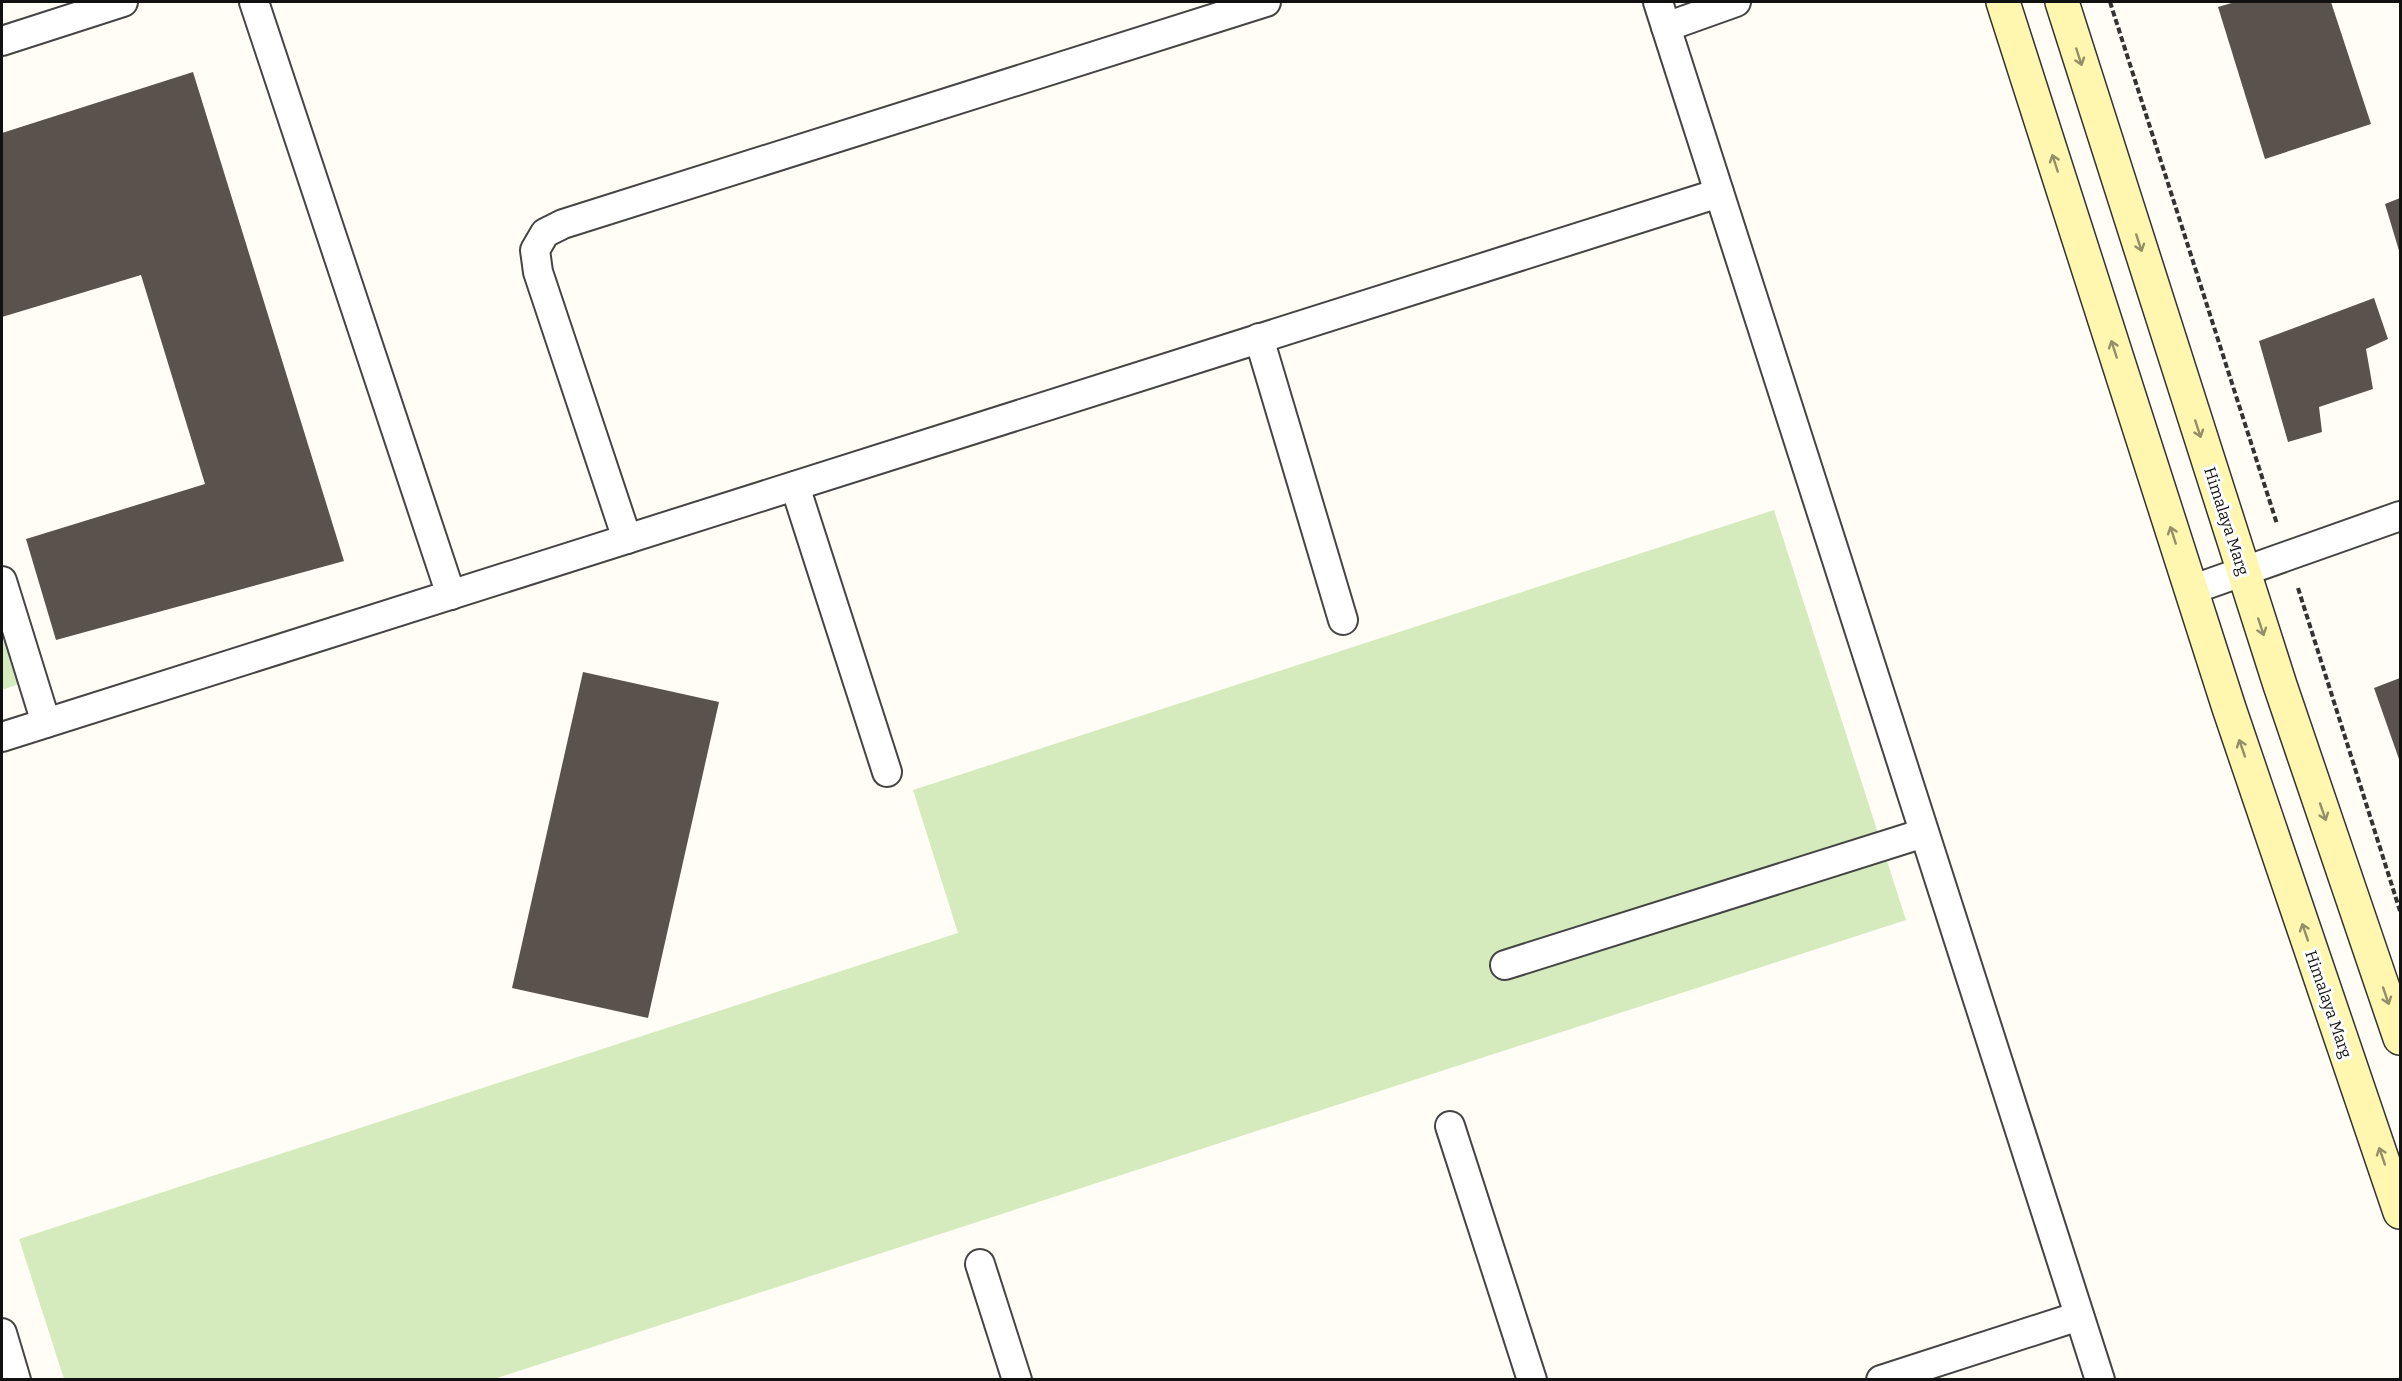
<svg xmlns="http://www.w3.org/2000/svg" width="2402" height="1381" viewBox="0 0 2402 1381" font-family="Bitter,serif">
	<rect width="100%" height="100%" fill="#fffdf5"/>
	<g fill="#d5ebbd">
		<polygon points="1774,510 1906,920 494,1379 64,1379 19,1239 958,933 913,790"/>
		<polygon points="2,612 24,682 2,690"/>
	</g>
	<g fill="#5a524d">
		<polygon points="2235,2 2331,2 2371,124 2265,159 2218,7"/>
		<polygon points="193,72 344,561 56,640 26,539 205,484 141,275 2,317 2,133"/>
		<polygon points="2400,198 2400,254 2385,204"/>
		<polygon points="2374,298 2388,339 2366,349 2373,389 2319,407 2322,432 2288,442 2259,341"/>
		<polygon points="583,672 719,702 648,1018 512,988"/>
		<polygon points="2400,678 2400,762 2374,688"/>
	</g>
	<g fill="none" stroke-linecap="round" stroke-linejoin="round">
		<defs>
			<g id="street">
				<polyline points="254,2 451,595"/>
				<polyline points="1658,2 2100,1380"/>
				<polyline points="1666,27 1736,2"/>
				<polyline points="2,41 123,2"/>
				<polyline points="1259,338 1343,620"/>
				<polyline points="795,486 887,772"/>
				<polyline points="627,539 538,272 535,250 545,233 563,224 1266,2"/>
				<polyline points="2,581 46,723"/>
				<polyline points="2191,590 2400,516"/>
				<polyline points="2,737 1719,193"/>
				<polyline points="1505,965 1924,833"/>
				<polyline points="1450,1126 1532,1380"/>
				<polyline points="980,1264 1017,1380"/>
				<polyline points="2,1333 16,1380"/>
				<polyline points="1881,1380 2079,1316"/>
			</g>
			<g id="secondary">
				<polyline points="2003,2 2229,708 2400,1212"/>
				<polyline points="2062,2 2280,685 2400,1038"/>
			</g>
		</defs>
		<use href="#street" stroke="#444" stroke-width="32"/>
		<use href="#secondary" stroke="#333" stroke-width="36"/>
		<g stroke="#333" stroke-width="4" stroke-dasharray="6 3" stroke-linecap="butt">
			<polyline points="2110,2 2277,524"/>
			<polyline points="2298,588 2400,911"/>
		</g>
		<use href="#street" stroke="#fff" stroke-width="28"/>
		<use href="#secondary" stroke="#fff6b0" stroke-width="33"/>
	</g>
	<defs><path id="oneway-shaft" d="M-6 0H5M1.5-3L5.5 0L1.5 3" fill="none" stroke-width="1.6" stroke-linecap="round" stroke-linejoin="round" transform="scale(1.5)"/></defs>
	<g stroke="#948f68">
		<use href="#oneway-shaft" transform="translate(2079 57) rotate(72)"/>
		<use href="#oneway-shaft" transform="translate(2055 163) rotate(-108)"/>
		<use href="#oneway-shaft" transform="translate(2139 243) rotate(72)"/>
		<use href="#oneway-shaft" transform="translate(2114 349) rotate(-108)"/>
		<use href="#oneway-shaft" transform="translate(2198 429) rotate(72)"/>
		<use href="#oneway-shaft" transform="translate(2173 535) rotate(-108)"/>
		<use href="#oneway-shaft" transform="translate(2261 627) rotate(72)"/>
		<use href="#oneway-shaft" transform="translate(2242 748) rotate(-109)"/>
		<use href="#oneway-shaft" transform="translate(2323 812) rotate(71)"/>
		<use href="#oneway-shaft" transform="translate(2305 932) rotate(-109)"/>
		<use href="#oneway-shaft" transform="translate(2386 996) rotate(71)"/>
		<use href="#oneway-shaft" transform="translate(2382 1156) rotate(-109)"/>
	</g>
	<g text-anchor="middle" stroke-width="6" stroke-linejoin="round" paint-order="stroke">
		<g font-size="16" fill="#111" stroke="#fff">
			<text transform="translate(2227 521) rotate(72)" y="6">Himalaya Marg</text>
			<text transform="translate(2329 1004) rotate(71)" y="6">Himalaya Marg</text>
		</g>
	</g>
	<rect width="2402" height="1381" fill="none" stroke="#111111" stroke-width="6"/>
</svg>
